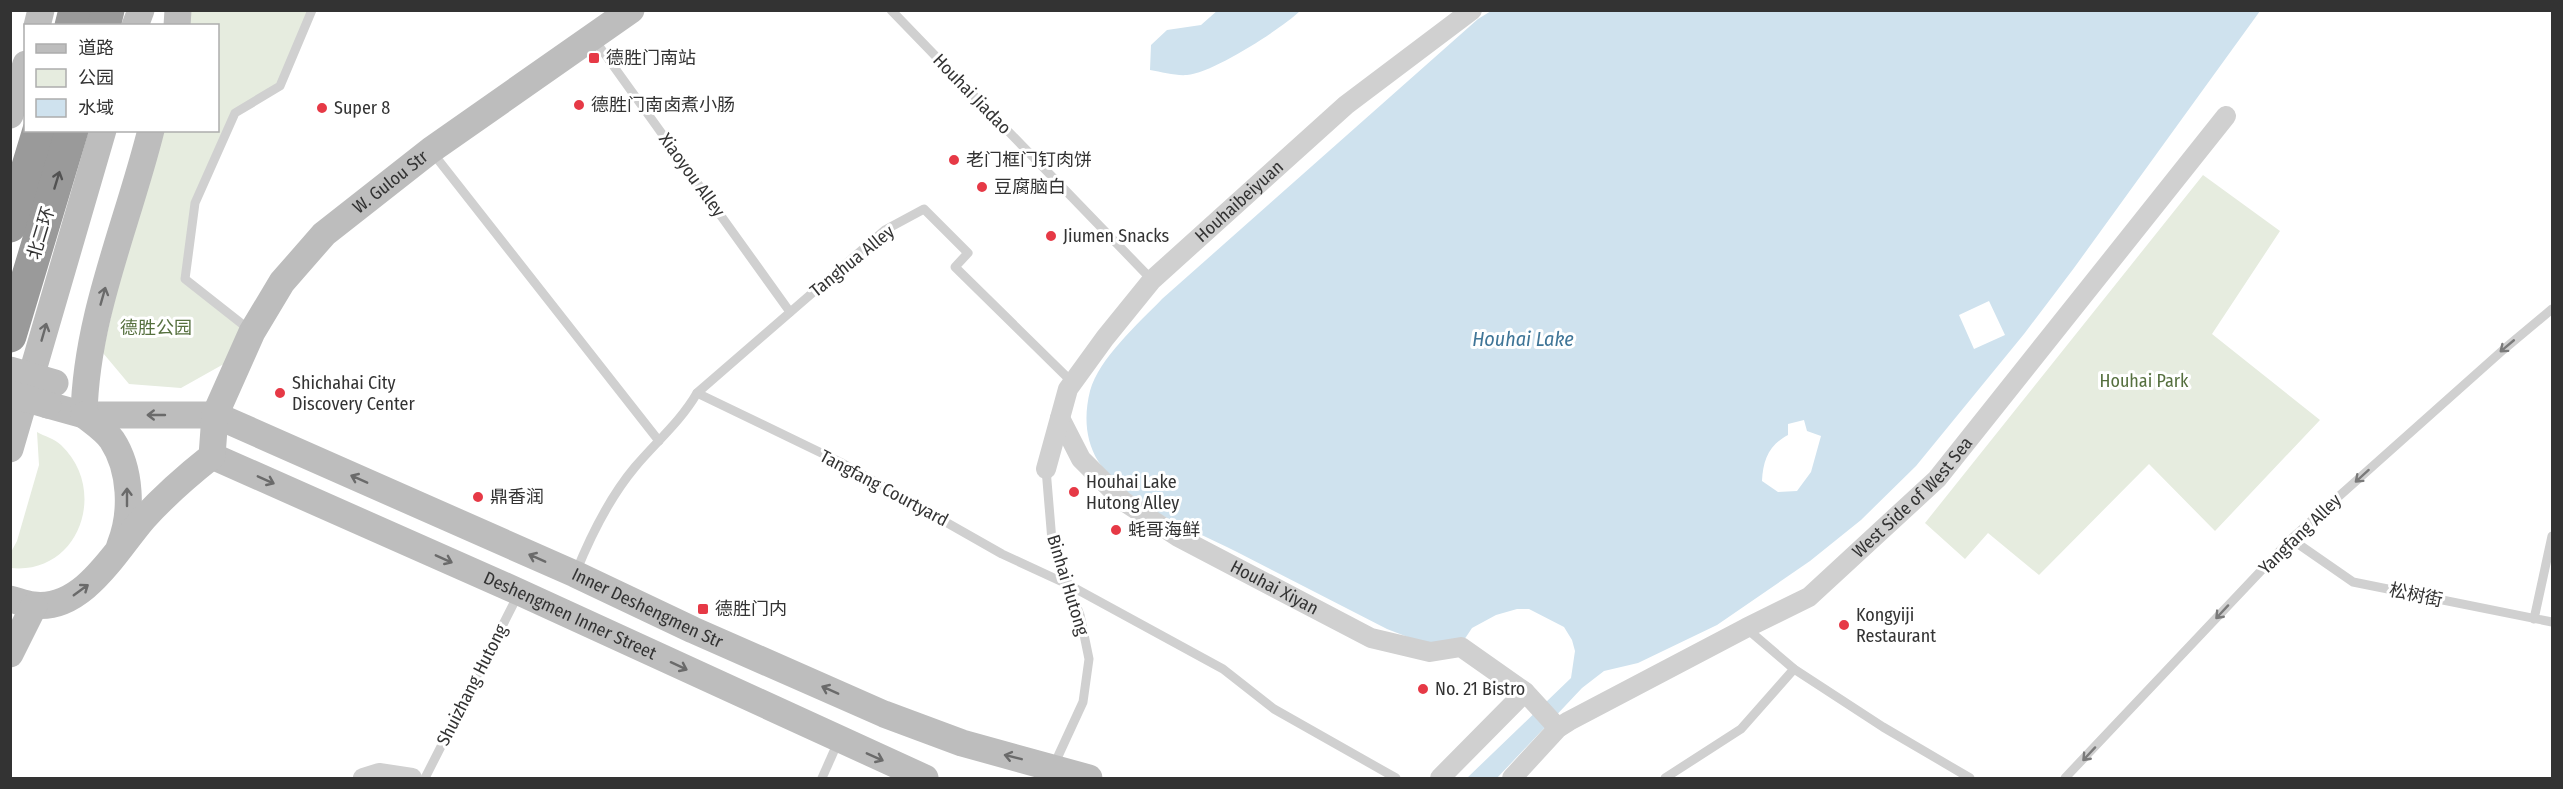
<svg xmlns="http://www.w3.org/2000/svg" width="2563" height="789" viewBox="0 0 2563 789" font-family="'Fira Sans Condensed','Noto Sans SC',sans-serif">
	<rect width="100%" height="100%" fill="#fff"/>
	<g fill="#e6ecdf">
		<polygon points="178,11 312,11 280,86 235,113 195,203 185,279 252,332 240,359 222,365 181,388 129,384 103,353 151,131 218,130 218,26 177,25"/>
		<polygon points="2203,175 2280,231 2212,334 2320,420 2215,531 2149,464 2039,575 1988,533 1965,559 1925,523"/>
		<path d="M37,432C44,436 55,439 61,445C109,490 79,575 11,568V552L17,541L39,465Z"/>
	</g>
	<g fill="#cfe2ee" fill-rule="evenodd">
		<path d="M1218,10L1300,11C1281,29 1213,73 1187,75C1176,76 1162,72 1150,70L1151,45L1167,30L1201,25Z"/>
		<path d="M1491,11H2260L2074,268L2024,334L1916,466L1861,520L1810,561L1717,625L1638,663L1604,671L1582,688L1497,778H1467L1571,678L1575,651L1572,640L1564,627L1529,609H1517L1496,615L1472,628L1464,640L1431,646L1387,629C1337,603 1287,578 1237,552C1192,529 1126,506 1098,461C1085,440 1084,415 1090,391C1099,358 1139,323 1162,299L1478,19ZM1989,301L2005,335L1974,349L1959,315ZM1804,420L1807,431L1821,436L1811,472L1797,491L1778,492L1762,481C1763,460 1769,445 1788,435V424Z"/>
	</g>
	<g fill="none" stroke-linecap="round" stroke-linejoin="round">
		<g stroke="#d0d0d0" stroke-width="9">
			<polyline points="891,10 1152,280"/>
			<polyline points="594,39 790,312"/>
			<polyline points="432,152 659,441"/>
			<polyline points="251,331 185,279 195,203 235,113 280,86 312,10"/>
			<polyline points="697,393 840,462 1002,554 1069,585 1223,669 1274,709 1396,778"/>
			<polyline points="1046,469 1052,541 1080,615 1089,659 1083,702 1054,765"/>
			<polyline points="2291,539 2353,582 2552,622"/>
			<path d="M576,572C591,535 609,498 635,467C656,442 681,421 697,393L885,230L924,209L968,253L955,267L1073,383"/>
			<polyline points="2534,619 2552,536"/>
			<polyline points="1746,628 1794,669 1883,727 1970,778"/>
			<polyline points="425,778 519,593"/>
			<polyline points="822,778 838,742"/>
			<polyline points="1665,778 1741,729 1794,669"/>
			<polyline points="2065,778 2291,539 2503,350 2552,309"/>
		</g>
		<g stroke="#d0d0d0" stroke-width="20">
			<path id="s1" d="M1060,418L1081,459L1123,501L1178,537L1371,638L1430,652L1461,647L1525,692L1558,728"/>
			<path id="s2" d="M1046,469L1068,389L1105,338L1152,280L1346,105L1472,10"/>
			<polyline points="363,778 379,773 412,778"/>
			<polyline points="1440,778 1525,692"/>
			<path id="s3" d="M1512,778L1558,728L1569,721L1746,628L1809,597L1937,479L2226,116"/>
		</g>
		<g stroke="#bdbdbd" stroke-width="27">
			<polyline points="37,26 41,10"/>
			<polyline points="135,26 141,10"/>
			<polyline points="177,26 178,10"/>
			<polyline points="10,115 26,64"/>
			<path id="s4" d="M48,405L84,415H215L575,574L693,630L884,714L962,743L1089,778"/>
			<path d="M84,415C86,316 127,226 151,130"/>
			<path d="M84,415C94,423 105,430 112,440C131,469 133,513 120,545"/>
			<polyline points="10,449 103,130"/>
			<path id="s5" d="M212,456L519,592L925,778"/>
			<path id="s6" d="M10,599C18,601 25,604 33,605C83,612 116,550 144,518C165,495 188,475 212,456L215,415L252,332L282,282L324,234L431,150L631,10"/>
			<polyline points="10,654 34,606"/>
		</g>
		<g stroke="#9a9a9a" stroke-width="33">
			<polyline points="71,26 75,10"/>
			<polyline points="104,26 108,10"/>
			<polyline points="10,226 39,130"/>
			<polyline points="10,336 72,130"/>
		</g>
		<g stroke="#bdbdbd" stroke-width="27">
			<polyline points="10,370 55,383"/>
			<polyline points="10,394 48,405"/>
		</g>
	</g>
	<defs><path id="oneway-shaft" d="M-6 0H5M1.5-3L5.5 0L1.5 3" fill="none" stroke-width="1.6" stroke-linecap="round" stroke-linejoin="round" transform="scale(1.5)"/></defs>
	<use stroke="#525252" href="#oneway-shaft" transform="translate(57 180) rotate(-73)"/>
	<g stroke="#6a6a6a">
		<use href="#oneway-shaft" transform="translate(103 296) rotate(-74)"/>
		<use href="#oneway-shaft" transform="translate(44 332) rotate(-74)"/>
		<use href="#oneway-shaft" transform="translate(156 415) rotate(-180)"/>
		<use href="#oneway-shaft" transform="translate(359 479) rotate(-156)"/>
		<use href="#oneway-shaft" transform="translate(266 480) rotate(24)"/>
		<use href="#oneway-shaft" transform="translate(127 497) rotate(-90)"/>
		<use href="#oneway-shaft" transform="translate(537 558) rotate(-156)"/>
		<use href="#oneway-shaft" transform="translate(444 559) rotate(24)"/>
		<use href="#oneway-shaft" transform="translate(81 590) rotate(-36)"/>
		<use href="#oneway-shaft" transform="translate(679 666) rotate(25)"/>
		<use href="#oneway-shaft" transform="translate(830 690) rotate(-156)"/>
		<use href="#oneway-shaft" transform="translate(875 757) rotate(24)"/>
		<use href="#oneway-shaft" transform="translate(1013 757) rotate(-166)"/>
	</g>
	<g stroke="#7a7a7a">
		<use href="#oneway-shaft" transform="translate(2507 346) rotate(140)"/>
		<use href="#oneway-shaft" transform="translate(2362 476) rotate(138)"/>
		<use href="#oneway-shaft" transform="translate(2222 612) rotate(133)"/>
		<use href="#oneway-shaft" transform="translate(2089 754) rotate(133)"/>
	</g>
	<g fill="#e63946" stroke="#fff" stroke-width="2">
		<rect x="588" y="52" width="12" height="12" rx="3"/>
		<circle cx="579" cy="105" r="6"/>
		<circle cx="322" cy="108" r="6"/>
		<circle cx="954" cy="160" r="6"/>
		<circle cx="982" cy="187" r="6"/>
		<circle cx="1051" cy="236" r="6"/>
		<circle cx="280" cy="393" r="6"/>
		<circle cx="1074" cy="492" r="6"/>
		<circle cx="478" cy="497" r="6"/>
		<circle cx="1116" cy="530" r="6"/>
		<rect x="697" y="603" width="12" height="12" rx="3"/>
		<circle cx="1844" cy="625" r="6"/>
		<circle cx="1423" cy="689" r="6"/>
	</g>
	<g text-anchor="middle" stroke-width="6" stroke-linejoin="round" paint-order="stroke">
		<g font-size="18" fill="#333" stroke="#fff" text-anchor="start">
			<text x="606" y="64">德胜门南站</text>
			<text x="591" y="111">德胜门南卤煮小肠</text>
			<text x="334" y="114">Super 8</text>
			<text x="966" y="166">老门框门钉肉饼</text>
			<text x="994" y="193">豆腐脑白</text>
			<text x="1063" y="242">Jiumen Snacks</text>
			<text x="292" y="389">Shichahai City<tspan x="292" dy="21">Discovery Center</tspan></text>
			<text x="1086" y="488">Houhai Lake<tspan x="1086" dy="21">Hutong Alley</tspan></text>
			<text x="490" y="503">鼎香润</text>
			<text x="1128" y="536">蚝哥海鲜</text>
			<text x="715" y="615">德胜门内</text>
			<text x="1856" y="621">Kongyiji<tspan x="1856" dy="21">Restaurant</tspan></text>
			<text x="1435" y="695">No. 21 Bistro</text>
		</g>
		<g font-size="18" fill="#333" stroke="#fff">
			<text transform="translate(972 94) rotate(46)" y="6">Houhai Jiadao</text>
			<text transform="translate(692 175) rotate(54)" y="6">Xiaoyou Alley</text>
			<text dy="6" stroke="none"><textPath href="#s6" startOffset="602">W. Gulou Str</textPath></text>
			<text dy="6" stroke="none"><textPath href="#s2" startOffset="338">Houhaibeiyuan</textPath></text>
			<text transform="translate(41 233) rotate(-73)" y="6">北二环</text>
			<text transform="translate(852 261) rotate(-39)" y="6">Tanghua Alley</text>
			<text transform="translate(884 488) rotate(28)" y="6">Tangfang Courtyard</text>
			<text dy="6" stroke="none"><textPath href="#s3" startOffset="495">West Side of West Sea</textPath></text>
			<text transform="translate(2300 534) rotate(-44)" y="6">Yangfang Alley</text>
			<text transform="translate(1068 585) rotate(73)" y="6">Binhai Hutong</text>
			<text dy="6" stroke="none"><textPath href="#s1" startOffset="280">Houhai Xiyan</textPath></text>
			<text transform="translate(2416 595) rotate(12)" y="6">松树街</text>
			<text dy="6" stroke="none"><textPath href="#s4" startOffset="642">Inner Deshengmen Str</textPath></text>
			<text dy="6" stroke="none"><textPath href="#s5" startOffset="392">Deshengmen Inner Street</textPath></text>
			<text transform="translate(472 685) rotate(-63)" y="6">Shuizhang Hutong</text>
		</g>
		<g font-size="18" fill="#56703f" stroke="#fff">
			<text x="156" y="334">德胜公园</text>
			<text x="2144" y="387">Houhai Park</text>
		</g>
		<g font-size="20" font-style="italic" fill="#3f7597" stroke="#fff">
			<text x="1523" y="346">Houhai Lake</text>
		</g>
	</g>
	<rect width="2563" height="789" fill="none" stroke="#333333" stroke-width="24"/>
	<rect x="24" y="24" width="195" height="108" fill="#ffffff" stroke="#adadad" stroke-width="1.5"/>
	<rect x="36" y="44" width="30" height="9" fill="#bdbdbd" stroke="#adadad" stroke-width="1.5"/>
	<text x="78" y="54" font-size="18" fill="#333333">道路</text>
	<rect x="36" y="69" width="30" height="18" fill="#e6ecdf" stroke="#adadad" stroke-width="1.5"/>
	<text x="78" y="84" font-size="18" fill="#333333">公园</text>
	<rect x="36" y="99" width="30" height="18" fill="#cfe2ee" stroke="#adadad" stroke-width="1.5"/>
	<text x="78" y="114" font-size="18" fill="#333333">水域</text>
</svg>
